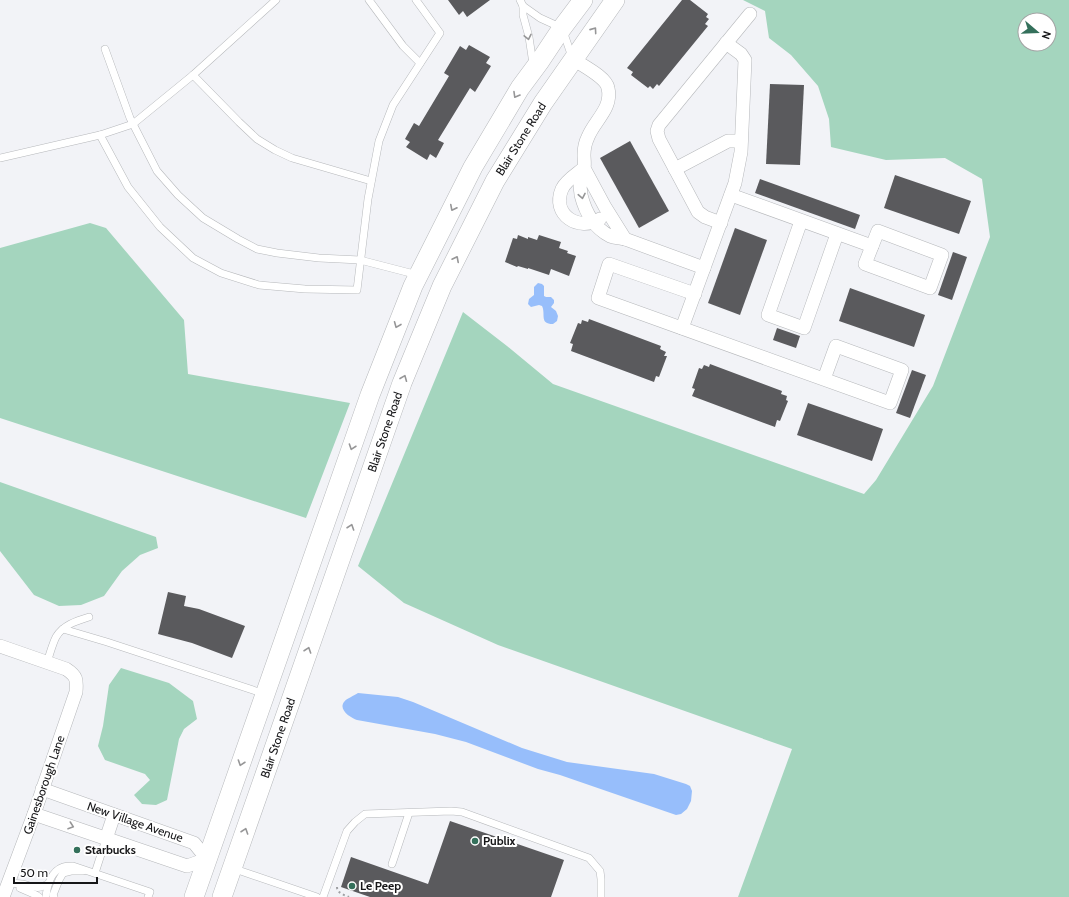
<svg xmlns="http://www.w3.org/2000/svg" width="1069" height="897" viewBox="0 0 1069 897" font-family="Cabin,sans-serif">
	<rect width="100%" height="100%" fill="#f2f3f7"/>
	<g fill="#a4d5be" fill-rule="evenodd">
		<path d="M743,0H1069V897H738L792,749L498,645L404,603L358,566L463,312L507,346L553,384L864,494L876,480L933,386L990,237L982,179L945,158L886,160L831,147L829,119L818,86L791,55L769,38L765,11ZM1025,20H1049V44H1025Z"/>
		<polygon points="90,223 106,228 184,320 188,374 350,403 306,518 0,418 0,248"/>
		<polygon points="0,482 156,537 158,548 140,555 122,571 104,596 81,605 59,606 34,595 0,551"/>
		<polygon points="121,668 169,683 193,701 197,719 184,729 179,739 167,800 156,805 142,804 134,795 150,780 145,774 105,760 98,746 103,726 109,685"/>
	</g>
	<g fill="#97befb">
		<path d="M538,283L542,284L544,286V296L546,297H551L554,300V303L551,307L556,311L558,316L557,321L553,324C539,324 546,314 542,306L539,305L531,307L528,304L529,299L534,295V287Z"/>
		<path d="M358,693L398,697L413,702L522,748L567,762L654,774L686,784L690,786L692,791L691,801L687,809L681,814L676,815L560,775L538,769L466,742L435,734L357,720C351,718 338,710 344,702C347,698 354,696 358,693Z"/>
	</g>
	<g fill="#5a5a5d">
		<polygon points="448,0 490,0 467,17 463,11 459,15"/>
		<polygon points="682,0 690,0 708,14 706,17 709,19 705,24 708,26 659,86 657,84 653,89 650,86 648,88 631,75 633,72 627,68"/>
		<polygon points="469,45 490,57 486,63 491,66 475,92 470,88 438,140 444,143 436,158 430,154 427,160 406,147 410,142 405,139 414,123 419,126 449,76 444,73 460,46 466,50"/>
		<polygon points="770,84 804,85 800,165 766,164"/>
		<polygon points="630,141 669,211 639,228 600,158"/>
		<polygon points="895,175 971,201 959,234 884,208"/>
		<polygon points="760,179 860,215 855,229 755,193"/>
		<polygon points="735,228 767,240 740,315 708,303"/>
		<polygon points="518,235 528,239 528,237 537,240 539,235 561,242 559,248 568,251 567,253 576,256 569,276 551,269 549,275 528,268 528,269 518,266 517,267 505,262 513,238 517,239"/>
		<polygon points="953,252 967,257 952,300 938,295"/>
		<polygon points="850,288 925,315 914,347 839,321"/>
		<polygon points="589,319 661,346 660,349 666,352 664,356 667,356 659,377 656,376 654,382 571,351 573,344 570,343 578,323 581,324 582,320 588,322"/>
		<polygon points="777,328 800,336 796,348 773,340"/>
		<polygon points="710,364 782,391 781,394 787,396 786,400 788,401 780,421 777,420 775,427 692,396 695,389 692,388 699,368 702,369 704,365 709,367"/>
		<polygon points="912,370 926,375 910,418 896,413"/>
		<polygon points="808,403 883,429 872,461 797,435"/>
		<polygon points="168,592 186,596 184,606 199,609 245,626 232,658 192,643 158,634"/>
		<polygon points="450,821 564,860 551,897 370,897 341,887 351,857 428,884"/>
	</g>
	<g fill="none" stroke-linecap="round" stroke-linejoin="round">
		<defs>
			<g id="lane">
				<polyline points="369,0 403,46 420,63"/>
				<polyline points="520,0 523,6 523,15 529,37 533,64"/>
				<polyline points="523,6 540,18 562,28 572,57"/>
				<polyline points="105,49 130,118 157,171 178,195 203,218 238,239 257,249 277,253 319,258 360,260 418,275"/>
				<polyline points="193,75 239,122 257,139 275,150 292,158 371,181"/>
				<polyline points="100,135 128,187 160,227 193,258 221,273 259,285 305,289 357,290 368,199 379,141 393,105 440,33 416,0"/>
				<polyline points="0,158 100,135 133,124 193,75 276,0"/>
				<polyline points="63,629 107,642 265,694"/>
				<path d="M47,662C50,654 52,645 56,637C63,625 76,621 89,617"/>
				<polyline points="392,864 409,813"/>
				<polyline points="232,868 317,897"/>
				<polyline points="95,873 106,839"/>
				<path d="M9,883C13,883 18,884 22,884C35,887 36,890 48,884"/>
				<polyline points="20,888 36,895 39,897"/>
				<path d="M46,897C47,886 51,871 63,867C66,866 70,866 73,866L150,892L148,897"/>
				<polyline points="54,897 53,895 59,880 63,873 71,871 83,871"/>
				<polyline points="323,897 347,831 355,822 365,814 451,811 462,812 589,858 600,871 601,879 601,897"/>
			</g>
			<g id="street">
				<path d="M573,59C583,66 606,77 608,88C613,108 594,121 588,137C585,143 584,149 584,155C584,159 585,164 584,168C584,174 580,180 580,186C580,188 581,192 581,195C585,211 594,228 610,236C615,238 621,238 625,239L605,207L584,168"/>
				<path d="M584,168C577,174 566,180 562,189C551,215 579,232 600,219"/>
				<polyline points="675,169 728,141 741,141"/>
				<polyline points="731,195 872,246"/>
				<polyline points="801,221 768,315 804,328 837,234"/>
				<polyline points="721,223 705,217 698,212 659,139 657,131 659,125 750,14"/>
				<polygon points="878,231 942,255 930,288 865,264"/>
				<polyline points="625,239 704,268"/>
				<polyline points="695,294 609,264 598,298 890,403 902,370 836,346 824,379"/>
				<polyline points="682,328 735,183 741,152 745,60 741,54 726,43"/>
				<path d="M0,646L66,669C77,676 77,680 76,692L34,814L3,897"/>
				<polyline points="34,814 187,866 207,859 194,843 42,789"/>
				<polyline points="106,839 114,815"/>
			</g>
			<g id="secondary">
				<polyline points="194,897 370,395 413,286 473,167 520,88 540,61 562,28 583,0"/>
				<polyline points="222,897 402,383 442,286 495,181 543,103 615,0"/>
			</g>
		</defs>
		<use href="#lane" stroke="#b6b8bb" stroke-width="8"/>
		<use href="#street" stroke="#b6b8bb" stroke-width="14"/>
		<use href="#secondary" stroke="#b6b8bb" stroke-width="20"/>
		<path stroke="#9fa0a3" stroke-width="2" stroke-dasharray="2 3" stroke-linecap="butt" d="M337,887C337,893 344,895 349,897"/>
		<use href="#lane" stroke="#fff" stroke-width="7"/>
		<use href="#street" stroke="#fff" stroke-width="13"/>
		<use href="#secondary" stroke="#fff" stroke-width="19"/>
	</g>
	<defs><path id="oneway-chevron" d="M-2-3.5L2.5 0L-2 3.5" fill="none" stroke-width="1.6" stroke-linecap="round" stroke-linejoin="round"/></defs>
	<g stroke="#969697">
		<use href="#oneway-chevron" transform="translate(594 30) rotate(-55)"/>
		<use href="#oneway-chevron" transform="translate(528 37) rotate(78)"/>
		<use href="#oneway-chevron" transform="translate(516 95) rotate(120)"/>
		<use href="#oneway-chevron" transform="translate(582 196) rotate(79)"/>
		<use href="#oneway-chevron" transform="translate(453 208) rotate(117)"/>
		<use href="#oneway-chevron" transform="translate(456 259) rotate(-63)"/>
		<use href="#oneway-chevron" transform="translate(397 325) rotate(112)"/>
		<use href="#oneway-chevron" transform="translate(404 378) rotate(-68)"/>
		<use href="#oneway-chevron" transform="translate(352 447) rotate(109)"/>
		<use href="#oneway-chevron" transform="translate(351 527) rotate(-71)"/>
		<use href="#oneway-chevron" transform="translate(308 650) rotate(-71)"/>
		<use href="#oneway-chevron" transform="translate(241 763) rotate(109)"/>
		<use href="#oneway-chevron" transform="translate(71 826) rotate(19)"/>
		<use href="#oneway-chevron" transform="translate(245 831) rotate(-71)"/>
	</g>
	<g fill="#34705b" stroke="#fff" stroke-width="1.5">
		<circle cx="475" cy="841" r="4"/>
		<circle cx="77" cy="850" r="4"/>
		<circle cx="352" cy="886" r="4"/>
	</g>
	<g text-anchor="middle" stroke-width="4" stroke-linejoin="round" paint-order="stroke">
		<g font-size="12" fill="#161618" stroke="#fff">
			<text transform="translate(521 139) rotate(-58)" y="4">Blair Stone Road</text>
			<text transform="translate(385 432) rotate(-71)" y="4">Blair Stone Road</text>
			<text transform="translate(278 738) rotate(-71)" y="4">Blair Stone Road</text>
			<text transform="translate(44 785) rotate(-71)" y="4">Gainesborough Lane</text>
			<text transform="translate(135 822) rotate(19)" y="4">New Village Avenue</text>
		</g>
		<g font-size="12" font-weight="bold" fill="#161618" stroke="#fff" text-anchor="start">
			<text x="483" y="845">Publix</text>
			<text x="85" y="854">Starbucks</text>
			<text x="360" y="890">Le Peep</text>
		</g>
	</g>
	<g transform="translate(1037 32) rotate(109)"><circle r="19" fill="#ffffff" stroke="#a2a2a3"/>
	<path d="M0-3L7 15L0 10L-7 15Z" fill="#34705b"/>
	<text y="-6" font-size="11" font-weight="bold" text-anchor="middle" fill="#161618">N</text>
	</g>
	<path d="M14 877v6h83v-6" fill="none" stroke="#161618" stroke-width="2"/>
	<text x="20" y="877" font-size="12" fill="#161618" stroke="#ffffff" stroke-width="3" paint-order="stroke">50 m</text>
</svg>
